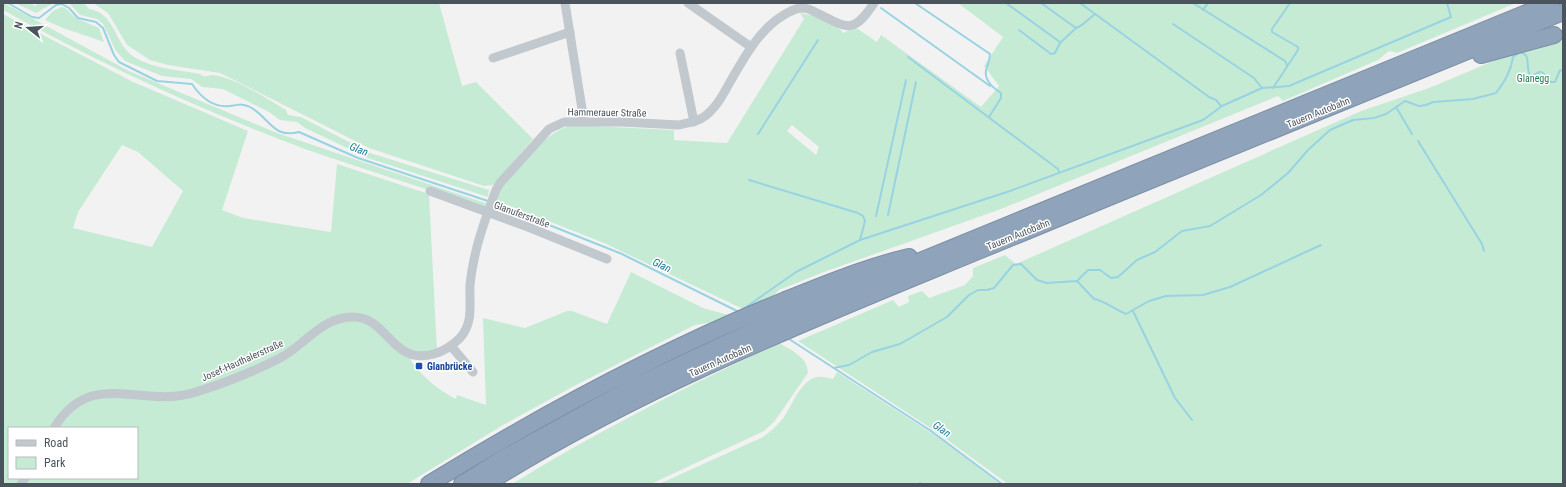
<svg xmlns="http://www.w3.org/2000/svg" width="1566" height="487" viewBox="0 0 1566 487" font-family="'Roboto Condensed',sans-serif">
	<rect width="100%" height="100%" fill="#f3f2f2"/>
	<g fill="#c6ebd4" fill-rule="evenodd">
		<path d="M4,3L129,71L277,133L488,204L486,210C426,188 365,170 305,149C201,110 100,64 3,10Z"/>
		<polygon points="15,3 29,3 35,6 39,3 54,3 36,13"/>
		<path d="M69,3H84L89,9C115,12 114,44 134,57C154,69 178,70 200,74L203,76C206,77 209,75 212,75C233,76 267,99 286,110L288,115L301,117L370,153L489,190L488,197L368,158L305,128L297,122L280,120L269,112L223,89L202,87L191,79L162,76L125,61L116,51L103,24L97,19L80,15Z"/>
		<polygon points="93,3 439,3 462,86 476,82 533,139 493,185 484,186 369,148 220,73 168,65 150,60 127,45 108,13"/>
		<path d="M958,3H1516L1397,53L1389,51L1378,60L1283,101L1278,96L1001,209L824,272L779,290L772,297L745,310L604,243L495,200L497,193C518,169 540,135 571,125L674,130V140L727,143L804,19L800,13L816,16L841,30L843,33L855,27L877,42L881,35L981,107L999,86L984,66L1003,37ZM792,125L819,147L816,155L787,131Z"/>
		<polygon points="61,7 65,8 76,18 99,28 104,42 63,28 45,20 53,11"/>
		<path d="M3,14L131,81L248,131L222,210L243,218L331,232L337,164L429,194L437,351L412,352L411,361C423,377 438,390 456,399L457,395L486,405L483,318L525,328L567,311H572L607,324L631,272L703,308L732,316L715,322L695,325L576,385L503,425L407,484H3ZM122,145L138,152L183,191L152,247L73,228L78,212ZM9,428H137V478H9Z"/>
		<polygon points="1563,39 1563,484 1008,484 935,431 798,341 893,300 899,307 909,302 908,296 922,291 929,298 965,285 973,276 973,268 1005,255 1016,264 1361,111 1429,88 1503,57"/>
		<path d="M779,343C791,350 808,357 808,373L774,422L764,431L651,484H512C598,431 688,386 779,343Z"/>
		<path d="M837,372L939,438L1000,484H659L763,437C771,431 778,425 784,417C792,405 798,387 811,379C818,375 826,377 833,379Z"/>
	</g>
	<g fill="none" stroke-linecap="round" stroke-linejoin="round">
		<g stroke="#98d3e3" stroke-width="2">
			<path d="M8,3L32,17L39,18L56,5L62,4L69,8L78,18L96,22L103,28L114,55L119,62L157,81L192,84C200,96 213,108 230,106C238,105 243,103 250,107C270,118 273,139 299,132L358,158L488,201"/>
			<path d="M915,3L990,54C990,61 988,64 986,70C984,81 993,88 1001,93V98L989,117"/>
			<polyline points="1006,3 1060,42"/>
			<polyline points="1041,3 1076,28"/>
			<polyline points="1080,3 1209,97 1216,100 1221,106"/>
			<polyline points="1193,3 1285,61 1287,65"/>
			<polyline points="881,8 990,86"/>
			<polyline points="1203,10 1208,3"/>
			<polyline points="1173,24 1254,78 1262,88"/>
			<polyline points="1019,30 1051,54 1055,53 1060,43 1076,28 1082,25 1095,14"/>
			<polyline points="908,57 1058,169 1059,172"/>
			<polyline points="1273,88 1298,50 1298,47 1272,32 1272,29 1290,3"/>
			<polyline points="1396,107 1412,134"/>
			<polyline points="758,134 818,40"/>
			<polyline points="1418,141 1482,244 1484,251"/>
			<polyline points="749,180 858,213 863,216 865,221 860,240"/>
			<polyline points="494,203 622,254 739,312 796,272 860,240 1010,191 1203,120 1222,106 1262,88 1289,86 1444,20 1451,17 1447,3"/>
			<polyline points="888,215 916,82"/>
			<polyline points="876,216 906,80"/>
			<path d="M1077,281L1088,270H1100L1111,278L1118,277L1137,260L1155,252L1182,231L1210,226L1261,195L1288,173L1308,150L1330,130L1353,120L1374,118L1386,114L1405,101L1419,106L1426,105L1433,102L1473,99L1496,93C1505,81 1511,71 1513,57L1520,52C1532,55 1525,67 1530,75L1533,76C1543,67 1544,75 1551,82H1555L1560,70L1563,71"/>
			<polyline points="1133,311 1175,398 1192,420"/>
			<polyline points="789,339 931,431 1002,484"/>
			<path d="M834,368L849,365L872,352L900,344L947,317L969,295L978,290H987L994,288L1013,265L1021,264L1037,280L1047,283L1077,281L1094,299C1101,299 1116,310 1126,314L1149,301L1166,296L1203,295L1230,287L1321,245"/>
			<polyline points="920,483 921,484"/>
		</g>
		<defs>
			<g id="highway">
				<polyline points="1481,55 1554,35"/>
				<path d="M429,484C543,414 660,351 783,301C824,285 866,267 909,257"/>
				<polyline points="462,484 504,458 633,387 776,320 1551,3"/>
				<path d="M486,484C642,386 813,319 983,249C1176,169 1370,91 1563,12"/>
			</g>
		</defs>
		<use href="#highway" stroke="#7a8fa6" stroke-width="18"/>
		<g stroke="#c1c8ce" stroke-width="9">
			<polyline points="565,3 584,121"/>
			<polyline points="688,3 751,47"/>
			<polyline points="680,53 694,122"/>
			<polyline points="493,58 570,32"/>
			<polyline points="430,191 528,227 607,259"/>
			<polyline points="451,346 473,372"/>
			<path d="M54,428C92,366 142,410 196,392C225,383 255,371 282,357C305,344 324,316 353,317C389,317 391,366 434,354C444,351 453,345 460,338C474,322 469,304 470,285C471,275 473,264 475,255C480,232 488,211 496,190L500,183L549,129L564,122H622L679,125C687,123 695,122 702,118C715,110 723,95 730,82C743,60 755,37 775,21C782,16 793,8 802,8C808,8 812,10 817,13C847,28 853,35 874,3"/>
			<polyline points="21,484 25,478"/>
		</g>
		<use href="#highway" stroke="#8fa4ba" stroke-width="16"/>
	</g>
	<rect fill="#1a4fb4" stroke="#fff" stroke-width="1.5" x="415" y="362" width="8" height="8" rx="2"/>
	<g text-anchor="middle" stroke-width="3" stroke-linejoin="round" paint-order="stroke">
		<g font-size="10" fill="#23774d" stroke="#fff">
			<text x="1533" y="82">Glanegg</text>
		</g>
		<g font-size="10" fill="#4b545d" stroke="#fff">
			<text transform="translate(607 112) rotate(1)" y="4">Hammerauer Straße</text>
			<text transform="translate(1318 112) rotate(-22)" y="4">Tauern Autobahn</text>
			<text transform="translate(522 214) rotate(20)" y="4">Glanuferstraße</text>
			<text transform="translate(1018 234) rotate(-22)" y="4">Tauern Autobahn</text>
			<text transform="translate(242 360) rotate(-24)" y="4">Josef-Hauthalerstraße</text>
			<text transform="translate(720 360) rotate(-24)" y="4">Tauern Autobahn</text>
		</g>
		<g font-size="10" font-weight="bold" fill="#164399" stroke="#fff" text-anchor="start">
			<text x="427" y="370">Glanbrücke</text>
		</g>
		<g font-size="11" font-style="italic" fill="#1d7c96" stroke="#fff">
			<text transform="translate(359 149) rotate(22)" y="4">Glan</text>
			<text transform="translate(662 265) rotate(26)" y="4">Glan</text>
			<text transform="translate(942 429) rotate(36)" y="4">Glan</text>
		</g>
	</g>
	<rect width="1566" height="487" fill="none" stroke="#4b545d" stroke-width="8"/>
	<rect x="8" y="427" width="130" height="52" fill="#ffffff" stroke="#b7bbbe"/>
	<rect x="16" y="440" width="20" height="6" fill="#c1c8ce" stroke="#b7bbbe"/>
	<text x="44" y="447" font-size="12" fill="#4b545d">Road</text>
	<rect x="16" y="457" width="20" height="12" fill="#c6ebd4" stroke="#b7bbbe"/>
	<text x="44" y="467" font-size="12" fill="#4b545d">Park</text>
	<g transform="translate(28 28) rotate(287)" stroke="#ffffff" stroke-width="3" paint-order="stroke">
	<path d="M0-3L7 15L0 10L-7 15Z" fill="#4b545d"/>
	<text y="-6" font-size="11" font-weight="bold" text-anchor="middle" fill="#4b545d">N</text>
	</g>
</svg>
